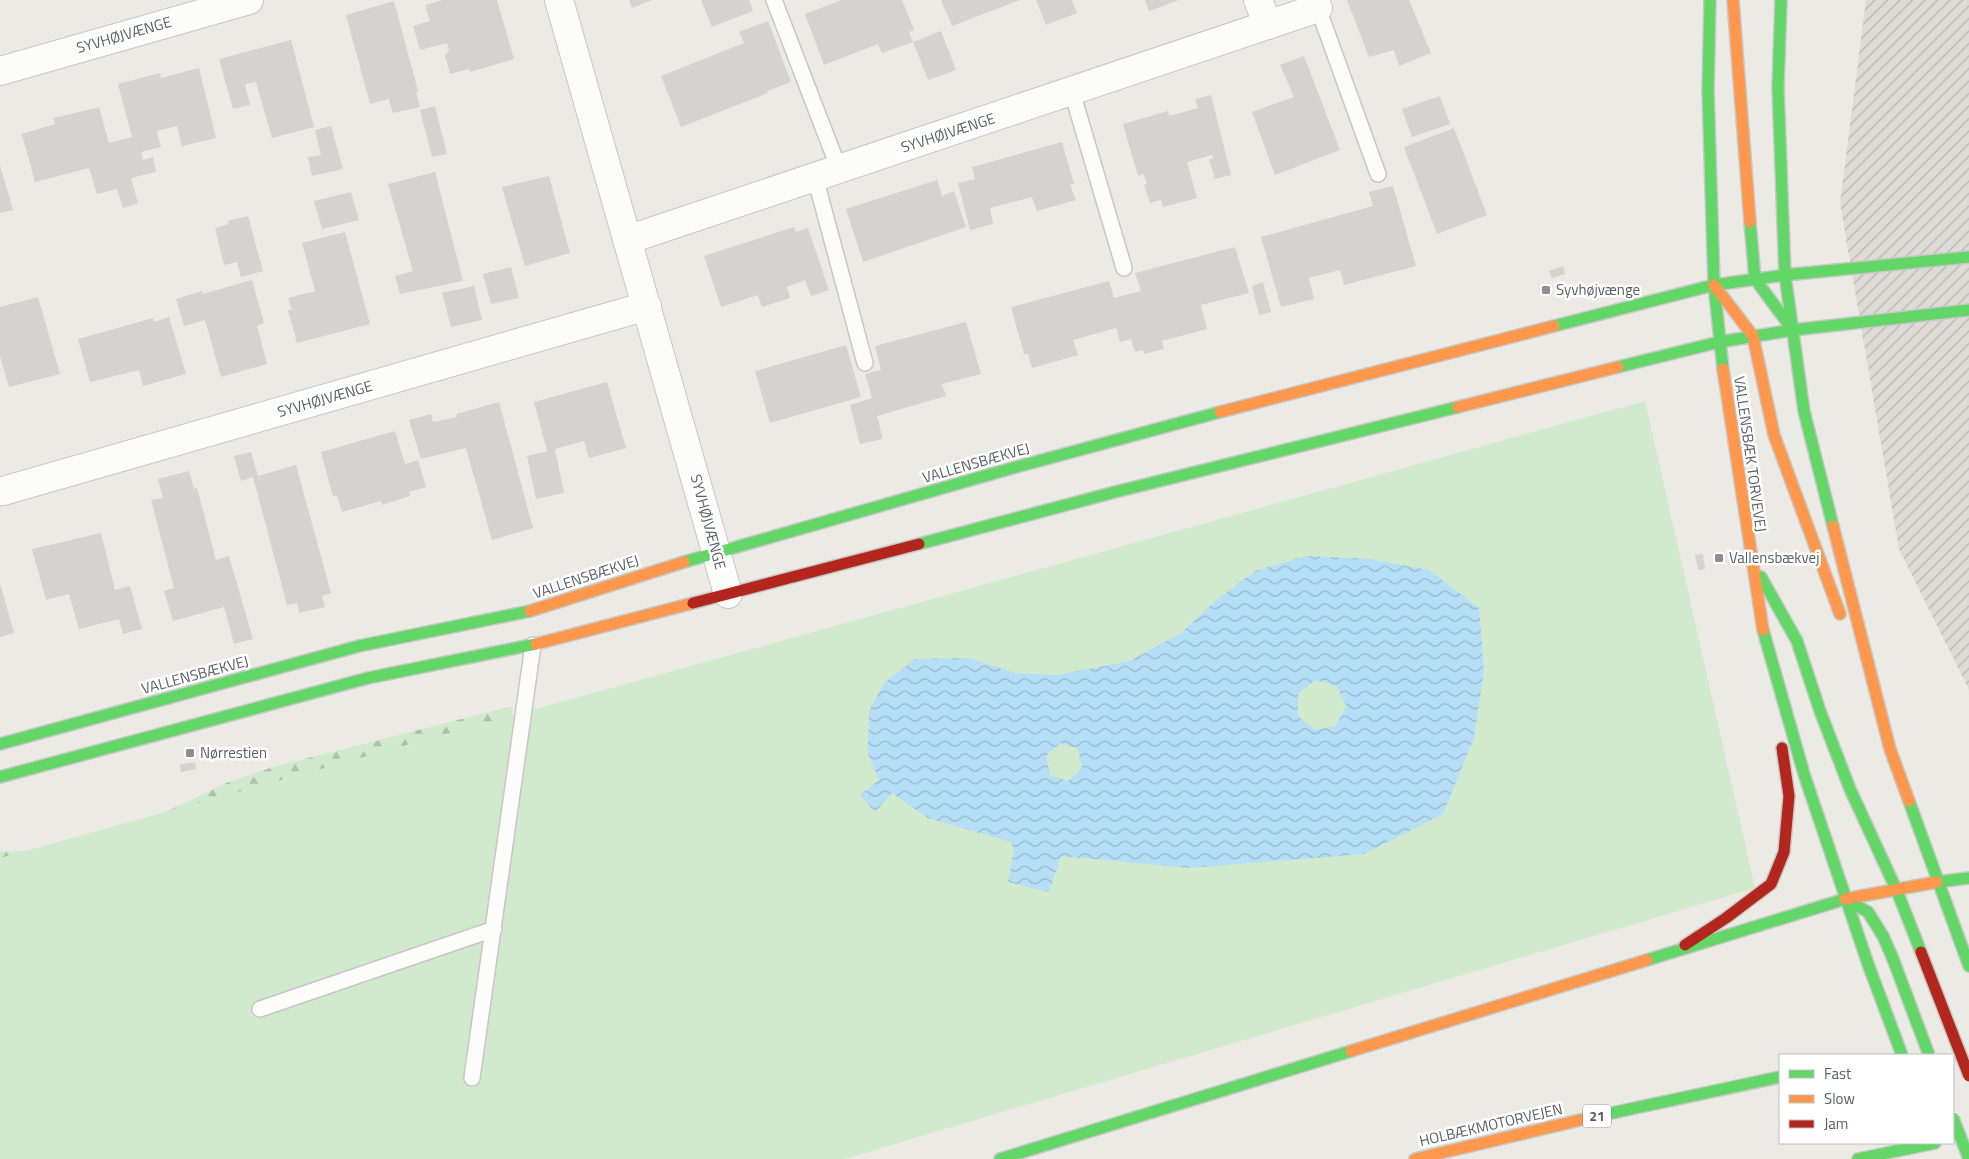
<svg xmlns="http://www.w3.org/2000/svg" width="1969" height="1159" viewBox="0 0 1969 1159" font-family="'Titillium Web',sans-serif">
	<defs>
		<pattern id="industrial-furrows" width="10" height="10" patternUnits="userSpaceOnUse" patternTransform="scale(1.25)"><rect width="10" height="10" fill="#dedbd7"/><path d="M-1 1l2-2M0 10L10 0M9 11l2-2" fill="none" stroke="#b7b5b2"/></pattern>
		<pattern id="forest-firs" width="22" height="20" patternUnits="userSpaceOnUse" patternTransform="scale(1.25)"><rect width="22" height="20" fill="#d1e9cd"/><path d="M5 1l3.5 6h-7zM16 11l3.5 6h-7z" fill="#adc0aa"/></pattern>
		<pattern id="water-waves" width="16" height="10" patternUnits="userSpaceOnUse" patternTransform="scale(1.25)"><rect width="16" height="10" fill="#b6dff7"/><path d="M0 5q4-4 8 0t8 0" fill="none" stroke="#97b8cc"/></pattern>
	</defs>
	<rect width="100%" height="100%" fill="#ebeae4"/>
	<polygon fill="url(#industrial-furrows)" points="1866,0 1969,0 1969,690 1899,549 1840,203"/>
	<polygon fill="url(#forest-firs)" points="513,706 511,725 0,875 0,852 41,850 142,823 226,783 273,767"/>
	<polygon fill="#d1e9cd" points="1645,401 1755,888 844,1159 0,1159 0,858"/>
	<path fill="url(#water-waves)" fill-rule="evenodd" d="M1306,556L1370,559L1429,570L1479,608L1484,670L1474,738L1443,814L1364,854L1189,868L1061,856L1049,892L1008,882L1014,850L1011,842L928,818L892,793L875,812L860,795L879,780L868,754L869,711L885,682L915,659L968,658L1016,673L1057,675L1130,661L1181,633L1215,601L1255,571ZM1315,680L1337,686L1346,706L1336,726L1315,730L1298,716V694ZM1060,743L1078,749L1082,768L1068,781L1050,775L1046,756Z"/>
	<g fill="#d4d3cf">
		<polygon points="443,0 497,0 514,59 470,72 469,69 450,74 445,56 449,50 447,43 420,50 413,26 430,21 425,5"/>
		<polygon points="629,0 652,0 632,8"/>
		<polygon points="701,0 749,0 753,11 712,27"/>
		<polygon points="842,0 902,0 914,30 909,32 913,42 882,53 878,44 824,65 805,14"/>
		<polygon points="941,0 1020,0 952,26"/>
		<polygon points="1036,0 1072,0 1077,13 1046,25"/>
		<polygon points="1145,0 1179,0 1149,11"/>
		<polygon points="1347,0 1409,0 1431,53 1399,66 1394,50 1369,57"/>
		<polygon points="394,1 418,91 416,92 420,107 393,113 389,99 370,104 346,15"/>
		<polygon points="768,21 791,82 767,91 768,93 681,127 661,76 744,43 739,32"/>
		<polygon points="941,31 956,70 928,80 913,42"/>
		<polygon points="291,40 314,127 272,138 256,82 245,84 250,105 233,109 219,59"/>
		<polygon points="1304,56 1340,150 1275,175 1252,112 1294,97 1280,65"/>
		<polygon points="199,68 216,138 182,146 177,126 157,131 161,147 141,152 143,160 153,157 156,172 131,178 138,203 123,208 117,189 97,194 89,168 35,182 22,134 55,124 54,118 99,107 109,143 132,137 118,84 160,73 161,78"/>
		<polygon points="1211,95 1231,175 1215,179 1209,159 1213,159 1212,155 1187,162 1197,198 1163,207 1161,200 1150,203 1144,185 1147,184 1143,174 1138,176 1123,124 1168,111 1169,116 1198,108 1195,99"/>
		<polygon points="1440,96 1450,124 1412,137 1402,109"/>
		<polygon points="435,106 447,154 432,157 420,110"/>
		<polygon points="331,126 343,169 312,176 308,157 321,155 315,130"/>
		<polygon points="1454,128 1487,215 1437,234 1404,147"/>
		<polygon points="1062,142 1074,184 1070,185 1076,200 1037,211 1032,197 990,208 993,224 970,230 958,183 975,179 972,167"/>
		<polygon points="0,165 13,210 0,213"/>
		<polygon points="435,172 463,281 400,294 395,276 413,271 388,184"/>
		<polygon points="549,176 570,253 525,266 502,187"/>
		<polygon points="937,180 942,196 954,191 966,227 863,262 846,209"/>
		<polygon points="1393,186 1416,266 1344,285 1340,270 1309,278 1314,299 1281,307 1261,237 1373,206 1369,192"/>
		<polygon points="351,192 359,220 322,229 314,201"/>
		<polygon points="248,216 263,271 241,277 237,262 224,265 215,228 229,224 227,221"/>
		<polygon points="794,227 796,232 808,228 829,290 811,296 805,280 787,287 790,298 762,307 758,295 721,307 704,256"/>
		<polygon points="345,232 370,324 297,343 288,310 292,310 288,298 315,291 302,243"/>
		<polygon points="1235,247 1249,293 1201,305 1207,329 1162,341 1164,349 1144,354 1143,350 1135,352 1131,339 1120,342 1116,328 1073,340 1078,355 1032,368 1028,354 1024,354 1011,307 1109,281 1114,298 1141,291 1135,273"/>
		<polygon points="1563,266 1565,274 1552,278 1549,271"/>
		<polygon points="511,267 519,298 491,304 483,274"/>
		<polygon points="252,280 264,323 257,326 267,364 221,377 205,320 184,326 176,299 202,291 203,294"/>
		<polygon points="1263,282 1271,312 1259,315 1252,286"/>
		<polygon points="474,286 482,320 451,327 442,293"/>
		<polygon points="38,297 60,374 9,387 0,356 0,307"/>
		<polygon points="169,317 186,374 143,386 139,370 90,382 78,339 153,318 154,322"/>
		<polygon points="966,322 981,374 942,384 946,396 877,416 883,439 860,444 850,405 872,398 865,374 881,370 875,346"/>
		<polygon points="846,345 861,397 770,423 755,371"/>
		<polygon points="607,382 626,448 589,458 584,441 555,449 564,493 536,499 527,456 547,451 534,402"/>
		<polygon points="499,402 533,528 492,540 466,448 421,459 409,420 431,414 433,422 457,417 456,414"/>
		<polygon points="395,431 405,464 418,460 426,487 409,492 410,496 382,505 381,501 342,512 337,495 333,496 321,452"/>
		<polygon points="251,452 258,476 296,465 331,593 322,596 325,607 299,613 297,603 287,605 253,477 241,481 234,456"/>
		<polygon points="189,471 194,489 197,488 216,560 229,556 253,639 234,644 224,607 173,621 164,591 174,588 151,500 163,498 158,479"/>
		<polygon points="101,533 115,590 130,586 142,629 123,634 119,619 79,629 69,594 46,600 32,549"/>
		<polygon points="1703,554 1705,569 1698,570 1695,555"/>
		<polygon points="0,583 14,633 0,637"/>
		<polygon points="195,762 196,769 181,772 180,765"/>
	</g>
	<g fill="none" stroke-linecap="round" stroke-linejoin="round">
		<defs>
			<g id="lane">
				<polyline points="774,0 839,169"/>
				<polyline points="1318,8 1378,174"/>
				<polyline points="1072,92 1124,268"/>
				<polyline points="815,177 865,363"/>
				<polyline points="260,1009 494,929"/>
				<polyline points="472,1078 533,645"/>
			</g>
			<g id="street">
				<polyline points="559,0 728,594"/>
				<polyline points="1258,0 1268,25"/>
				<polyline points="0,71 249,0"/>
				<polyline points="627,240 1318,8"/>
				<polyline points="3,491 647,306"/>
			</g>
			<g id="fast">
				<polyline points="1710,0 1708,90 1714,285 1723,369"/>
				<polyline points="1781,0 1778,88 1785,275 1804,411 1833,526"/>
				<polyline points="1750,222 1755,279 1792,329"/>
				<polyline points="1554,326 1714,285 1785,275 1969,257"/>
				<polyline points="1618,367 1719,342 1793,330 1969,310"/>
				<polyline points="919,544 1115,492 1458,407"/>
				<polyline points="684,562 1009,469 1220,412"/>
				<polyline points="1761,577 1797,641 1820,711 1850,789 1897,891 1921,952"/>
				<polyline points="1763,630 1804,774 1868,964"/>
				<polyline points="0,744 359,646 530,611"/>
				<polyline points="0,777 368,678 536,644"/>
				<polyline points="1909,801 1969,966"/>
				<polyline points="1937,882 1969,878"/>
				<polyline points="1845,899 1868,912 1883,936 1893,959"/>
				<polyline points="1647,960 1845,899"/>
				<polyline points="1593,1117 1780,1077"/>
				<polyline points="1000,1159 1351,1051"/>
				<polyline points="1858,1159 1935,1143"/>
			</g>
			<g id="slow">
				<polyline points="1733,0 1750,222"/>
				<polyline points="1714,285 1753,336 1774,435 1840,614"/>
				<polyline points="1723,369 1763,630"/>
				<polyline points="1458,407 1618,367"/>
				<polyline points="1220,412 1554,326"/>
				<polyline points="1833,526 1890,749 1909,801"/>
				<polyline points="530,611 684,562"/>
				<polyline points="536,644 693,603"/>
				<polyline points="1845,899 1937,882"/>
				<polyline points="1351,1051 1647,960"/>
				<polyline points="1415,1159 1593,1117"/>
			</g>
			<g id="jam">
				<polyline points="693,603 919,544"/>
				<polyline points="1685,945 1726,918 1771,884 1784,852 1789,796 1782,748"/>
			</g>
		</defs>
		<use href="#lane" stroke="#c7c7c6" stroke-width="18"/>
		<use href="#street" stroke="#c7c7c6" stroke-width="30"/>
		<use href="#fast" stroke="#c7c8c6" stroke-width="14"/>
		<use href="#slow" stroke="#c7c8c6" stroke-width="14"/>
		<use href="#jam" stroke="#c7c8c6" stroke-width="14"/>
		<use href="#lane" stroke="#fcfcfb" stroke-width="15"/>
		<use href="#street" stroke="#fcfcfb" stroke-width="28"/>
		<use href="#fast" stroke="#63d668" stroke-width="11"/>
		<use href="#slow" stroke="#ff974d" stroke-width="11"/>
		<use href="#jam" stroke="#b3261e" stroke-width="11"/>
		<defs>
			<g id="fast-bridge">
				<polyline points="1893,959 1929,1055"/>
				<polyline points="1868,964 1902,1055"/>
				<polyline points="1953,1118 1969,1159"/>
			</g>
			<polyline id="jam-bridge" points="1921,952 1969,1076"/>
		</defs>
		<use href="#fast-bridge" stroke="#c7c8c6" stroke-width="14" stroke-linecap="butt"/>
		<use href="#jam-bridge" stroke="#c7c8c6" stroke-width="14" stroke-linecap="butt"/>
		<use href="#fast-bridge" stroke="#63d668" stroke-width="11"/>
		<use href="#jam-bridge" stroke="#b3261e" stroke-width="11"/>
	</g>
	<g fill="#8d9091" stroke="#fff" stroke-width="2">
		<rect x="1541" y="285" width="10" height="10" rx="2.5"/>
		<rect x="1714" y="553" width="10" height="10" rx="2.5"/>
		<rect x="185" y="748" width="10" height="10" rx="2.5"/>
	</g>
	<g text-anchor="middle" stroke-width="5" stroke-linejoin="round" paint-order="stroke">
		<rect fill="#fff" stroke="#8c8f92" stroke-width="1" x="1583" y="1104.5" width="28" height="23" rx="4"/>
		<g font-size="14" font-weight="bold" fill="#5a5f64">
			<text x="1597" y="1121">21</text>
		</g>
		<g font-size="15" fill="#5a5f64" stroke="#fff">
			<text transform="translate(124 35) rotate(-16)" y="5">SYVHØJVÆNGE</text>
			<text transform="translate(948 133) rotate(-18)" y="5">SYVHØJVÆNGE</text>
			<text transform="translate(325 399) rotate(-16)" y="5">SYVHØJVÆNGE</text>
			<text transform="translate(1750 454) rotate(82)" y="5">VALLENSBÆK TORVEVEJ</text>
			<text transform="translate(976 463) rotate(-16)" y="5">VALLENSBÆKVEJ</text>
			<text transform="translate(708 522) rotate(75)" y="5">SYVHØJVÆNGE</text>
			<text transform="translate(586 577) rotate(-18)" y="5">VALLENSBÆKVEJ</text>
			<text transform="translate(195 675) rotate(-15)" y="5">VALLENSBÆKVEJ</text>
			<text transform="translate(1491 1125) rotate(-13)" y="5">HOLBÆKMOTORVEJEN</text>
		</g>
		<g font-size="15" fill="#5a5f64" stroke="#fff" text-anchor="start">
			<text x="1556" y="295">Syvhøjvænge</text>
			<text x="1729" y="563">Vallensbækvej</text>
			<text x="200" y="758">Nørrestien</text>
		</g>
	</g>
	<rect x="1779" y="1054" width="175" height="90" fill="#ffffff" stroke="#bdbfc1"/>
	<rect x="1789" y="1070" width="25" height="8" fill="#63d668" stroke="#bdbfc1"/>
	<text x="1824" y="1079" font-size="15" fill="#5a5f64">Fast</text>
	<rect x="1789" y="1095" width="25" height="8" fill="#ff974d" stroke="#bdbfc1"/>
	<text x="1824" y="1104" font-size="15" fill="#5a5f64">Slow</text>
	<rect x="1789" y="1120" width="25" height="8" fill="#b3261e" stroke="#bdbfc1"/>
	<text x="1824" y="1129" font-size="15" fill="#5a5f64">Jam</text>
</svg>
